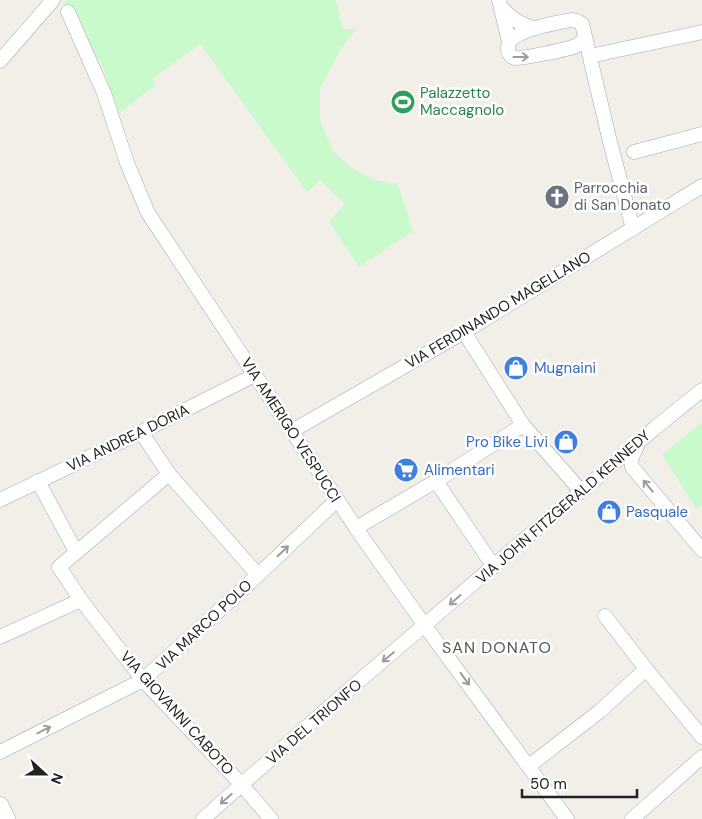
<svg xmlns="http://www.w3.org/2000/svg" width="702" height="819" viewBox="0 0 702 819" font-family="'DM Sans',sans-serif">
	<rect width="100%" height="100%" fill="#f2efe9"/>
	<g fill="#c8facc">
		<polygon points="67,0 336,0 343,30 357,28 342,47 320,89 320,120 333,151 352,168 374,180 398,184 413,231 359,267 329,221 345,204 320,180 307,192 200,44 152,79 156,85 119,113 100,59 92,65 68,12 63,4"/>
		<polygon points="702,422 702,504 697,509 662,455"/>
	</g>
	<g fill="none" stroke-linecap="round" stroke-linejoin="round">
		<defs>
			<g id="minor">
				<polyline points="499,0 509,42"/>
				<path d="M501,7C512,19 518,23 533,28"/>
				<polyline points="68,12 104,93 127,163 148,213 356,528 425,626 567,819"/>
				<path d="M585,38C582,41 580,44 576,46C569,49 521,59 515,58C511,57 508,53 508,49C506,30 558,23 571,20L577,21L582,24L610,142L633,229"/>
				<polyline points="590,56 702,32"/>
				<polyline points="0,61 53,0"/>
				<polyline points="634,152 702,134"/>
				<polyline points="464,332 523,425 581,491"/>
				<polyline points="292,431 464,332 702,186"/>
				<polyline points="141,432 169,474 258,575"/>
				<polyline points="638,444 631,459 632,467 702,550"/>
				<polyline points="169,474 59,567 81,600 143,680 242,785 271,819"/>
				<polyline points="38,481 76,552"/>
				<polyline points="436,481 494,567"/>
				<polyline points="0,500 141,432 255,375"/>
				<polyline points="356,528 436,481 523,425"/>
				<polyline points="605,616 646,669 702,737"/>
				<polyline points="0,637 81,600"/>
				<polyline points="0,752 143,680 258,575 337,500"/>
				<polyline points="529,766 600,711 646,669"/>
				<polyline points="203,819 345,693 655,428 702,390"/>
				<polyline points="632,819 702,757"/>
			</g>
			<polyline id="tertiary" points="0,806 6,819"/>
		</defs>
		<use href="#minor" stroke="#a9a9a9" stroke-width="15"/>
		<use href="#tertiary" stroke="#a9a9a9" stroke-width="19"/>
		<use href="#minor" stroke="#fff" stroke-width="14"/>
		<use href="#tertiary" stroke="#fff" stroke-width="18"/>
	</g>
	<defs><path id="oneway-shaft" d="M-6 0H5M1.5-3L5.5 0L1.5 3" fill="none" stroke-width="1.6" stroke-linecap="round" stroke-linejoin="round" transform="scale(1.25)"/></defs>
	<g stroke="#9c9c9c">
		<use href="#oneway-shaft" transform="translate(521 57)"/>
		<use href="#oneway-shaft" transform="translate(648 486) rotate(-130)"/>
		<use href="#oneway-shaft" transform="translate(283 551) rotate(-44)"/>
		<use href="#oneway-shaft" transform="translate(455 600) rotate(139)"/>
		<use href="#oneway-shaft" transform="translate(388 657) rotate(140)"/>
		<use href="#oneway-shaft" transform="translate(465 679) rotate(54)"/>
		<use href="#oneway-shaft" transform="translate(44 730) rotate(-27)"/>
		<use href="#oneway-shaft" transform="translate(226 799) rotate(139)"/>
	</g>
	<defs>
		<symbol id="stadium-disc" viewBox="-11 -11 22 22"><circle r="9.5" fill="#2e9e5b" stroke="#fff"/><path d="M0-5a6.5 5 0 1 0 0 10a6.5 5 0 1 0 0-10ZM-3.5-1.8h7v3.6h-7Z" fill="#fff"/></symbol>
		<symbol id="church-disc" viewBox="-11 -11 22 22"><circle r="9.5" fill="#6b7280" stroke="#fff"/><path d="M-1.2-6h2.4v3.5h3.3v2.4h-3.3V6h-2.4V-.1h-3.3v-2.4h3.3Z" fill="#fff"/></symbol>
		<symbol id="shop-disc" viewBox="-11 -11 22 22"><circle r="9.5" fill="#3f7fe0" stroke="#fff"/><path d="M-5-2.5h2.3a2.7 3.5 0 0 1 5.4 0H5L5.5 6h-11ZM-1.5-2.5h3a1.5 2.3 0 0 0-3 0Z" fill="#fff"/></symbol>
		<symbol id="supermarket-disc" viewBox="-11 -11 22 22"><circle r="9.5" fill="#3f7fe0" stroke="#fff"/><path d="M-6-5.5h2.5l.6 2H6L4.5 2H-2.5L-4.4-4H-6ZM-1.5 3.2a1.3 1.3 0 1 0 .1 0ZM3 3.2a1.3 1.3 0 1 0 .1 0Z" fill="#fff"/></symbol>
	</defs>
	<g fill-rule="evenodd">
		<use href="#stadium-disc" x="389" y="88" width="28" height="28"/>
		<use href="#church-disc" x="543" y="183" width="28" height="28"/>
		<use href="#shop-disc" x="502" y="354" width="28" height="28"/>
		<use href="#shop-disc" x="552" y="428" width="28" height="28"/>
		<use href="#supermarket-disc" x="392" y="456" width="28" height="28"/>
		<use href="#shop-disc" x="595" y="498" width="28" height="28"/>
	</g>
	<g text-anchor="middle" stroke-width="5" stroke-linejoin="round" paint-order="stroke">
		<g font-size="15" fill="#27864d" stroke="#fff" text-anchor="start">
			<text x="420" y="98">Palazzetto<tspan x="420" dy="17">Maccagnolo</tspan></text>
		</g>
		<g font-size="15" fill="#5b616d" stroke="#fff" text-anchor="start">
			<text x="574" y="193">Parrocchia<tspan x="574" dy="17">di San Donato</tspan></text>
		</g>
		<g font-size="15" fill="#222" stroke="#fff">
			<text transform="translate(498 310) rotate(-31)" y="5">VIA FERDINANDO MAGELLANO</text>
			<text transform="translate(291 430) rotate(57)" y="5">VIA AMERIGO VESPUCCI</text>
			<text transform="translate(128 438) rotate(-26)" y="5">VIA ANDREA DORIA</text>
			<text transform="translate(563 507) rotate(-41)" y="5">VIA JOHN FITZGERALD KENNEDY</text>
			<text transform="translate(204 625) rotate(-43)" y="5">VIA MARCO POLO</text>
			<text transform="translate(177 713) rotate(48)" y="5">VIA GIOVANNI CABOTO</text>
			<text transform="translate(314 722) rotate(-41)" y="5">VIA DEL TRIONFO</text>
		</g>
		<g font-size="15" fill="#366cbe" stroke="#fff" text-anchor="start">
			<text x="534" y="373">Mugnaini</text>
			<text x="548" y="447" text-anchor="end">Pro Bike Livi</text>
			<text x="424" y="475">Alimentari</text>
			<text x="626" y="517">Pasquale</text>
		</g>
		<g font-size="16" letter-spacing="1" fill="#555" stroke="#fff">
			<text x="497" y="653">SAN DONATO</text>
		</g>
	</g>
	<g transform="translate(45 774) rotate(111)" stroke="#ffffff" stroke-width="4" paint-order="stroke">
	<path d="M0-4L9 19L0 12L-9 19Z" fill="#222222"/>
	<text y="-8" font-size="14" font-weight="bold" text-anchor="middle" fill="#222222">N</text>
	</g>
	<path d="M522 789v8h115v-8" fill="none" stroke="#222222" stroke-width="2.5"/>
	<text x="530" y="789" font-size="15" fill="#222222" stroke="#ffffff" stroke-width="4" paint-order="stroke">50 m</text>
</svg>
